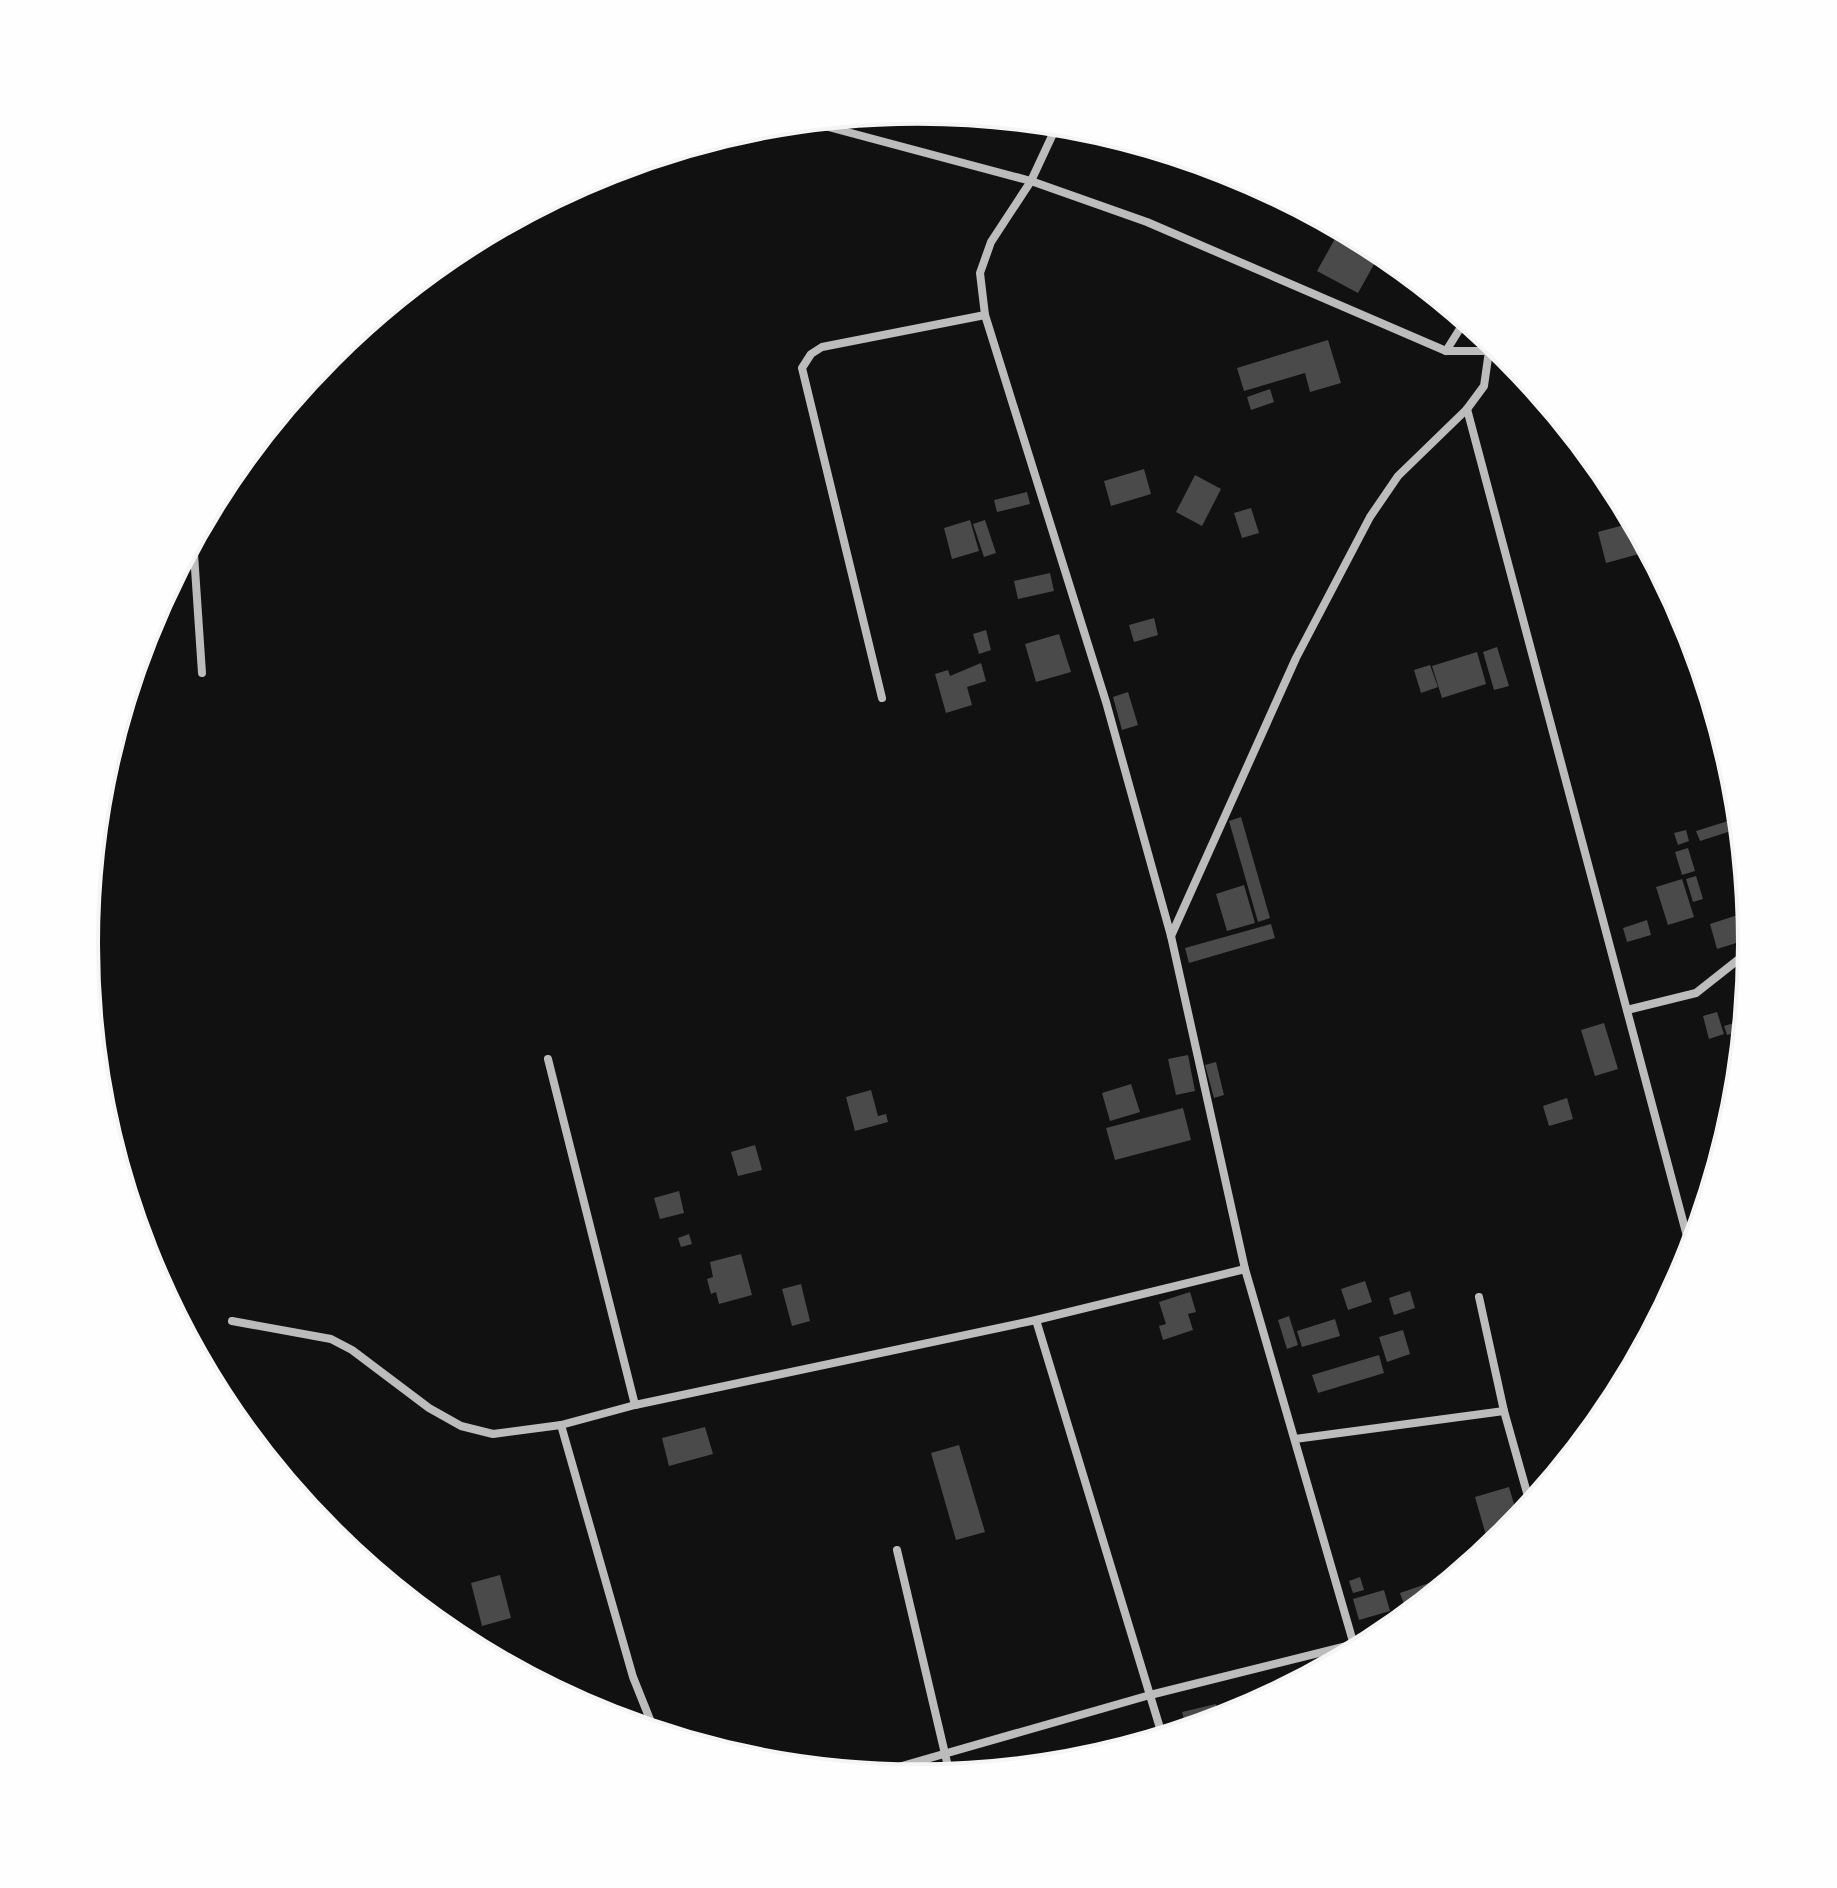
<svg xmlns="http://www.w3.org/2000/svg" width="1837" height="1888" viewBox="0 0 1837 1888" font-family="Bitter,serif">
	<rect width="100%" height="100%" fill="#111"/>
	<g fill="#4a4a4a">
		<polygon points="1341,228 1382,250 1358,293 1317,271"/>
		<polygon points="1328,340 1341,383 1310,392 1305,373 1244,391 1237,368"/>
		<polygon points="1270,389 1274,402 1251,410 1247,397"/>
		<polygon points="1144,469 1151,494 1111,506 1104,481"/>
		<polygon points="1195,475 1221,489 1202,526 1176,512"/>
		<polygon points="1027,492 1030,504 997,512 994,500"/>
		<polygon points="1251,508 1259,533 1242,538 1234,513"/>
		<polygon points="970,520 979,551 952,559 944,528"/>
		<polygon points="985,520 996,553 984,557 973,524"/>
		<polygon points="1635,522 1650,551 1606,563 1598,532"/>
		<polygon points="1050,573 1054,591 1018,599 1014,581"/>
		<polygon points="1154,618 1158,635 1134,642 1129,625"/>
		<polygon points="986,630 991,650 979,654 973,634"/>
		<polygon points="1059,634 1071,672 1036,682 1025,644"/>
		<polygon points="1497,647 1509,686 1494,690 1483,652"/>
		<polygon points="1477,652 1486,684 1442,698 1432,666"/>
		<polygon points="981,663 986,681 967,687 972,705 946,713 935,674 948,670 950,676"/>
		<polygon points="1430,665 1438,687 1421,693 1414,670"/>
		<polygon points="1128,692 1138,725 1122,730 1113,697"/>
		<polygon points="1241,817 1270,918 1258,922 1229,821"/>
		<polygon points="1728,821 1731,831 1700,841 1696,831"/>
		<polygon points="1686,830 1689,841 1678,845 1674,833"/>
		<polygon points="1688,848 1695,871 1682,875 1675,852"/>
		<polygon points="1696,876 1703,899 1693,902 1686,879"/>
		<polygon points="1682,879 1694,917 1668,925 1656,887"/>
		<polygon points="1244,885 1255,923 1227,931 1216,894"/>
		<polygon points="1750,911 1752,938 1717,949 1710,924"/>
		<polygon points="1647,920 1651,935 1627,942 1623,928"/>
		<polygon points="1271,924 1275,938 1189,963 1185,948"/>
		<polygon points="1747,1007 1744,1038 1735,1011"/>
		<polygon points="1717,1012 1724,1034 1709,1039 1703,1016"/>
		<polygon points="1604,1023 1618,1069 1595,1076 1581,1030"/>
		<polygon points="1734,1023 1736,1033 1727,1035 1724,1026"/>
		<polygon points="1188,1055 1195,1091 1176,1095 1168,1059"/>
		<polygon points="1216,1062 1224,1095 1214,1098 1205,1065"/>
		<polygon points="1131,1084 1140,1112 1110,1121 1102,1093"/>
		<polygon points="871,1090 878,1116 886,1114 888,1122 855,1131 846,1097"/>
		<polygon points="1567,1098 1573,1119 1549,1126 1543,1106"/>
		<polygon points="1183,1108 1191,1140 1115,1160 1106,1128"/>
		<polygon points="755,1145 762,1170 738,1176 731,1152"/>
		<polygon points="679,1191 684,1213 660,1219 654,1198"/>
		<polygon points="689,1234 692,1244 681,1247 678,1238"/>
		<polygon points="741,1254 752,1295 719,1304 716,1292 711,1294 707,1279 713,1277 710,1262"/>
		<polygon points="1365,1281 1372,1302 1348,1310 1341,1289"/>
		<polygon points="801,1284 810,1321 792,1326 782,1289"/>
		<polygon points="1410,1291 1415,1308 1394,1315 1389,1298"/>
		<polygon points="1190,1292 1196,1312 1188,1314 1193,1330 1163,1340 1159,1326 1166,1324 1159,1302"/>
		<polygon points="1289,1316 1298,1345 1287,1349 1278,1320"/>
		<polygon points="1335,1319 1340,1336 1302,1347 1297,1331"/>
		<polygon points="1403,1330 1410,1354 1387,1362 1379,1337"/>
		<polygon points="1379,1355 1384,1373 1318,1393 1312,1375"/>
		<polygon points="705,1427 713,1454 669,1466 662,1438"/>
		<polygon points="959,1445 985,1532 956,1540 931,1453"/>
		<polygon points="1509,1487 1519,1521 1490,1549 1475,1497"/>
		<polygon points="500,1575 511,1618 482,1626 471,1583"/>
		<polygon points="1360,1577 1364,1590 1353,1593 1349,1581"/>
		<polygon points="1429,1583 1434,1596 1408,1615 1400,1593"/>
		<polygon points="1384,1590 1390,1611 1359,1620 1353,1599"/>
		<polygon points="527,1666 530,1678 514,1669"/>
		<polygon points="1216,1704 1219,1718 1186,1727 1182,1712"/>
	</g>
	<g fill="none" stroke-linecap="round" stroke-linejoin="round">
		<g stroke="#bcbcbc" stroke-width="8">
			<polyline points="806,121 1031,181 1147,222 1446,351 1489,351 1500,347"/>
			<polyline points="1058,123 1031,181 991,242 980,273 985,315 1106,702 1171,936 1245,1269 1356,1652"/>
			<polyline points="1446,351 1466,319"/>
			<polyline points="1467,409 1692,1255"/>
			<polyline points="193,539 202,673"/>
			<polyline points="882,698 802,368 811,354 822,347 985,315"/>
			<polyline points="1171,936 1296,658 1370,517 1398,476 1467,409 1484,386 1489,351"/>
			<polyline points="1627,1010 1696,993 1753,948"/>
			<polyline points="548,1059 635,1405"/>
			<polyline points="1479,1297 1504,1411 1531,1507"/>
			<polyline points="1036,1320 1163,1738"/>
			<polyline points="232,1321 331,1339 352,1350 429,1408 461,1426 493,1434 561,1425 635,1405 1036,1320 1245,1269"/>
			<polyline points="561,1425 633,1677 655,1732"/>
			<polyline points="1295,1439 1504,1411"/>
			<polyline points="897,1550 950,1775"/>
			<polyline points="874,1774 1150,1695 1383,1637"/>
		</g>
	</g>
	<path d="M0 0H1837V1888H0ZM98 944a820 820 0 1 1 1640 0a820 820 0 1 1-1640 0Z" fill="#fefefe" fill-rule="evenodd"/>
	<path fill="none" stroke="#f5f5f5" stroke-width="4" d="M98 944a820 820 0 1 1 1640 0a820 820 0 1 1-1640 0Z"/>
</svg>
